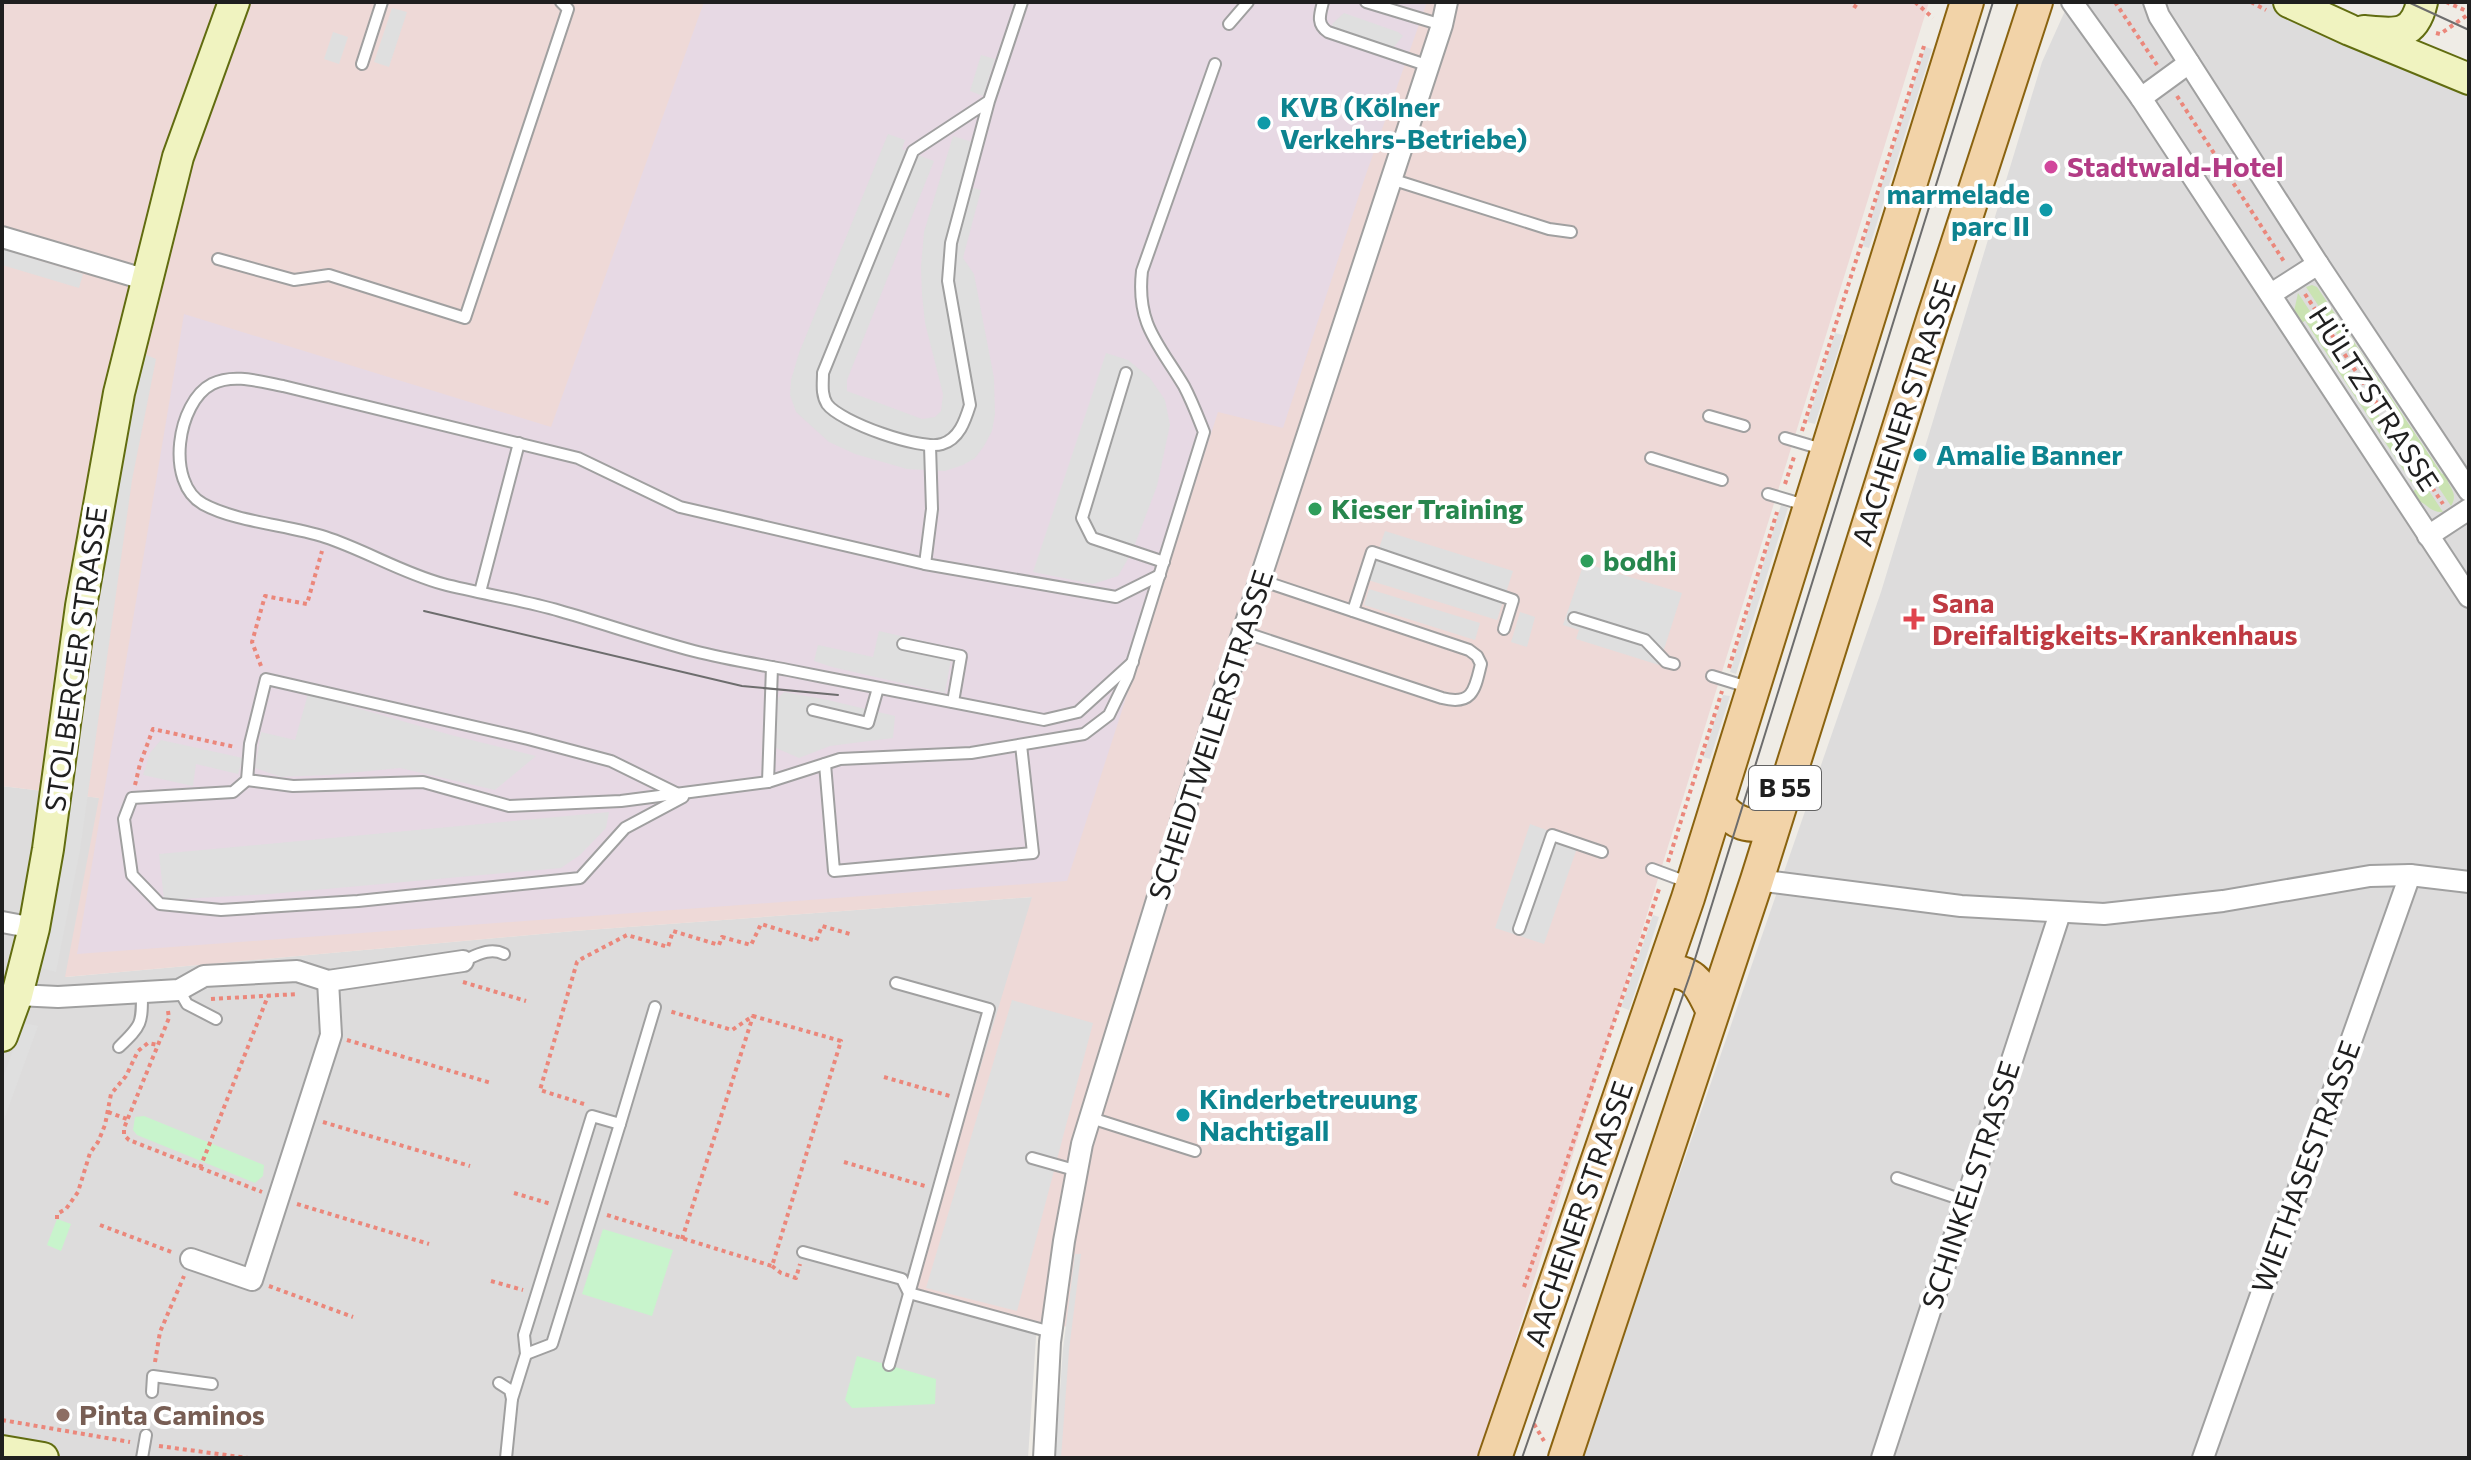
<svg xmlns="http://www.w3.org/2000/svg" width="2471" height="1460" viewBox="0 0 2471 1460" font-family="Commissioner,sans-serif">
	<rect width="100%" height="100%" fill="#efece6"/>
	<g fill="#dddcdc">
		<polygon points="2069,2 2314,2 2469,63 2469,1458 1581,1458 1881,592 2042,62"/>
		<polygon points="2,786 100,798 66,977 574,931 1033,897 913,1289 1037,1322 1028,1458 2,1458"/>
	</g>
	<polygon fill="#eed9d7" points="2,2 1929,2 1479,1458 1060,1458 1069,1327 1037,1322 913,1289 1032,897 574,931 65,977 99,798 2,786"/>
	<polygon fill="#e7d9e4" points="704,2 1427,2 1365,177 1283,428 1218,412 1067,881 77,954 184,314 551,427"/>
	<g fill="#cae3b2">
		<path d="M2312,285L2317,287L2442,473L2447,471L2452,478L2448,482C2453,491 2457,497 2451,506L2306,287Z"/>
		<path d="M2298,293L2443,512C2429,513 2427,502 2415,500L2411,493L2415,489L2305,321L2299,325L2293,316Z"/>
	</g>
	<g fill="#c8f4cc">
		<polygon points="144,1116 264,1165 263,1176 255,1183 137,1135 133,1130 135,1117"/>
		<polygon points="57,1219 71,1224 61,1251 47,1245"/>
		<polygon points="603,1229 673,1250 652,1316 582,1294"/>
		<polygon points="857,1356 936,1379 935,1404 852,1408 845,1400"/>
	</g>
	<g fill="#dfdfdf">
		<polygon points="392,8 407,12 389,67 374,62"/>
		<polygon points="1344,13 1398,32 1403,36 1393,48 1333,27 1332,24"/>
		<polygon points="333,32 348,37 339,64 324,59"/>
		<polygon points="1925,47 1932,49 1869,248 1862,246"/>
		<polygon points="981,55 995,59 983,96 970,91"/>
		<polygon points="888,134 905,140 902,149 934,161 847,380 847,391 922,419 935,417 941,411 943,394 925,323 922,295 921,267 924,232 953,136 972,142 960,184 981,190 963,258 974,274 994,378 995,414 992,431 984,446 975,458 963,465 945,471 907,469 855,454 829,442 796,412 790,395 791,380 799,353"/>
		<polygon points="2,249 83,274 79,288 2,265"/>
		<polygon points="2335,302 2447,471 2442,474 2330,305"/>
		<polygon points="2305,321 2416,489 2411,493 2299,325"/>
		<polygon points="1835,333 1843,335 1815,424 1807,422"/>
		<polygon points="142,353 156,359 132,480 80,850 56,972 41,968 54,911 65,847 117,477"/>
		<polygon points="1106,353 1128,360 1150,378 1165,400 1170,425 1157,486 1132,552 1118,576 1093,584 1033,572"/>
		<polygon points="1781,505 1788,508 1736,674 1730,672"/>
		<polygon points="1385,531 1513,571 1497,620 1368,580"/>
		<polygon points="1584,563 1682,593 1659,665 1576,639 1579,630 1563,625"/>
		<polygon points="1369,589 1480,623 1475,640 1364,605"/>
		<polygon points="1520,612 1535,617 1527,647 1511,642"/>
		<polygon points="879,631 953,648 945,693 832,667 814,661 818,645 873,657"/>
		<polygon points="784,692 828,700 895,716 893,738 830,746 799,758 776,748 778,698"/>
		<polygon points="308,694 451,735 536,756 495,790 400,768 329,775 281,777 255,768 261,732 295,740"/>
		<polygon points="1723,695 1730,696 1710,759 1703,757"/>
		<polygon points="161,740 243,758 238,774 196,764 193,786 143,775 150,753"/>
		<polygon points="609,812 606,828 580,855 561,868 270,894 164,900 159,854"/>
		<polygon points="1530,824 1579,842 1544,944 1495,928"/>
		<polygon points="1653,915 1659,917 1629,1010 1621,1007"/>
		<polygon points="1012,1000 1093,1023 1017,1311 926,1288"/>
		<polygon points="23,1023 38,1026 2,1125 2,1080"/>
		<polygon points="1075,1254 1081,1254 1069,1350 1061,1458 1055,1458 1063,1349"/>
	</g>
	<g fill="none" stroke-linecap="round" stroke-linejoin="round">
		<defs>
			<g id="lane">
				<path d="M1323,2C1320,14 1316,24 1328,32L1429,66"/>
				<polyline points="1366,2 1442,25"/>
				<polyline points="1229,24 1248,2"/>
				<polyline points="362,64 382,2"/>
				<path d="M989,101L913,151L823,373C823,384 821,394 827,404C840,422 921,451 942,444C959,439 965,421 970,405L948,281L951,243L989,101L1022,2"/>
				<polyline points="1391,179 1549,229 1571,232"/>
				<polyline points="218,259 294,280 329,275 465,318 568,9 561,2"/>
				<polyline points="1126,373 1082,518 1092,538 1164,562"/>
				<polyline points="1709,416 1744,426"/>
				<polyline points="1785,438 1822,449"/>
				<polyline points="1651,458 1722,480"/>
				<polyline points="1768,494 1805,505"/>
				<polyline points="925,564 932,509 930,446"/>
				<polyline points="480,592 519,443"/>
				<polyline points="1353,611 1372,552 1513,600 1504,629"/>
				<polyline points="1574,618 1645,640 1666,662 1674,664"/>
				<path d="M1243,632L1442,698C1473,706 1475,689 1481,664L1477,656L1469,650L1260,580"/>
				<polyline points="903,644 961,656 953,702"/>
				<path d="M1133,662L1078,712L1044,720C958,703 873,687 788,670C757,664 725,659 694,651C649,639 605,624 560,611C522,600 482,594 443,584C402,573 365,550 325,537C288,525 236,522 203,504C165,483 177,402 212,384C234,373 261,382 283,386L578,458L680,507L925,564L1116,597L1160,575"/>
				<polyline points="1712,676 1751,688"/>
				<polyline points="813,710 868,723 878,688"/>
				<polyline points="825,764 834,871 1033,853 1021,745"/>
				<path d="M247,780L293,786L423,782L509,806L621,801L768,782L840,759L971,753L1084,734L1109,715L1128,676L1204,432C1198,417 1192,401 1184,386C1159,344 1136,325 1142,271L1215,64"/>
				<polyline points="768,782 772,667"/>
				<polyline points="676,793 611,761 528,739 266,679 250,744 247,780 233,792 132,798 124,819 132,875 160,904 221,910 358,901 580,878 625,828 683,797"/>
				<polyline points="1652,869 1687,882"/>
				<polyline points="1519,929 1552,835 1602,852"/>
				<path d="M463,961C477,955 490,947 504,954"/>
				<polyline points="179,990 187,1004 216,1019"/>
				<path d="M119,1047C142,1025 142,1024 142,992"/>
				<polyline points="1091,1118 1195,1151"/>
				<polyline points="1032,1158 1078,1171"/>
				<polyline points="1897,1178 1966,1201"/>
				<polyline points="803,1252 902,1279 909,1293 1051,1332"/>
				<polyline points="526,1354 552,1344 620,1124"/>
				<polyline points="889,1365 989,1009 896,983"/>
				<polyline points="499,1383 510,1390 512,1399 506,1458"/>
				<polyline points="152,1392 153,1376 212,1384"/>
				<polyline points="512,1399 526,1354 524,1335 592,1116 620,1124 655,1007"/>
				<polyline points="142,1458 146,1435"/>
			</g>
			<g id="street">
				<polyline points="2072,2 2141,98 2469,597"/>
				<polyline points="2154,2 2159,16 2318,264 2469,491"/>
				<polyline points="2141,98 2189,63"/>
				<polyline points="2,237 147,280"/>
				<polyline points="2271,294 2318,264"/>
				<polyline points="2428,536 2469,509"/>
				<polyline points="1757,880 1961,906 2104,914 2223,901 2370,876 2410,875 2469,882"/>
				<polyline points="2,922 34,928"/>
				<polyline points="17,995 58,997 179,990 204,976 297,971 328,981 463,961"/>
				<polyline points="191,1259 252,1280 331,1035 328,981"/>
				<polyline points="1044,1458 1050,1342 1064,1241 1082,1144 1188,799 1442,25 1447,2"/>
				<polyline points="1882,1458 2060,913"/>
				<polyline points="2203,1458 2410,875"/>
			</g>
			<g id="secondary">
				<polyline points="2289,2 2350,30 2469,79"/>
				<path d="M2364,31C2395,34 2414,38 2422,2"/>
				<polyline points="2,1036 17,995 34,928 48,849 81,606 119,393 178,157 234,2"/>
				<polyline points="2,1451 43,1458"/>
			</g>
			<g id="primary">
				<path d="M1718,804C1735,825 1748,827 1773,824"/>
				<path d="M1664,971C1697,971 1699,985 1713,1011"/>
				<polyline points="1495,1458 1688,898 1967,2"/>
				<polyline points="1565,1458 1757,880 1933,319 2036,2"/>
			</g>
		</defs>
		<use href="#lane" stroke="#a0a0a0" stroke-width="14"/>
		<use href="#street" stroke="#a0a0a0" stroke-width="24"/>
		<use href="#secondary" stroke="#616c10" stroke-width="34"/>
		<use href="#primary" stroke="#8a6310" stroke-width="36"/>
		<g stroke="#eb877b" stroke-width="4" stroke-dasharray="4 4" stroke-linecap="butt">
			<polyline points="1915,2 1933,18"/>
			<polyline points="2115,2 2157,65"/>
			<polyline points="2251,2 2266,10"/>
			<polyline points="2446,2 2469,12"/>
			<polyline points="1854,8 1858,2"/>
			<polyline points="2436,33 2440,34 2469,14"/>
			<polyline points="2177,96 2285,263"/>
			<polyline points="2305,294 2443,504"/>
			<polyline points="1802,431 1924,46"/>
			<polyline points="1785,484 1795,454"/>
			<polyline points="261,666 252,642 265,596 307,604 322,551"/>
			<polyline points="1729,668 1777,512"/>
			<polyline points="135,785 140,764 153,729 235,747"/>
			<polyline points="1668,862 1722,691"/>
			<polyline points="463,982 526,1001"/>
			<polyline points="211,999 298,994"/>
			<polyline points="168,1011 169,1018 124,1128 124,1135 129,1140 262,1192"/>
			<polyline points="347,1040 491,1083"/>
			<polyline points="884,1077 950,1096"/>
			<polyline points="584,1104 540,1090 577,962 583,958 627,935 668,947 673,931 719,945 722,937 751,945 761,924 816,941 822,926 850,934"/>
			<polyline points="108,1112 127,1119"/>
			<polyline points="323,1122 470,1166"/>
			<polyline points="844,1162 925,1186"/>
			<polyline points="200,1168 268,996"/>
			<polyline points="514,1193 551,1204"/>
			<polyline points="297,1204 429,1244"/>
			<polyline points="607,1215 772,1266 841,1041 753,1016 732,1030 669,1011"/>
			<polyline points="57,1219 57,1214 66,1209 78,1192 90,1153 98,1142 105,1125 111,1094 126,1076 138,1051 148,1043 158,1045"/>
			<polyline points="100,1225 174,1253"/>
			<polyline points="682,1239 753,1016"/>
			<polyline points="772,1266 781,1273 796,1278 800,1264"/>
			<polyline points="491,1281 523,1290"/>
			<polyline points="269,1286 353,1317"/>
			<polyline points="1524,1287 1660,886"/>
			<polyline points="155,1362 160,1332 184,1276"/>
			<polyline points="2,1420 130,1442"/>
			<polyline points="1534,1424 1544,1441"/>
			<polyline points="159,1446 248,1458"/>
		</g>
		<use href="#lane" stroke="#fff" stroke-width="10"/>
		<use href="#street" stroke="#fff" stroke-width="20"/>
		<use href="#secondary" stroke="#f0f3c0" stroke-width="30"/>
		<use href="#primary" stroke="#f2d3a8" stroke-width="32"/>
		<g stroke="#6d6d6d" stroke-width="2">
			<polyline points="2408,2 2469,30"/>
			<polyline points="424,611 742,686 838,695"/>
			<polyline points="1522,1458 1690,975 1993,2"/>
		</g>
	</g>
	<g fill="#0f9aa8" stroke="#fff" stroke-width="3">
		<circle cx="1264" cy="123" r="8"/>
		<circle cx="2046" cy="210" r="8"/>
		<circle cx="1920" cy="455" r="8"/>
		<circle cx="1183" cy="1115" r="8"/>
	</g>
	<circle fill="#d1479c" stroke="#fff" stroke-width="3" cx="2051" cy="167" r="8"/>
	<g fill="#2e9e5b" stroke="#fff" stroke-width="3">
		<circle cx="1315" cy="509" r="8"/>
		<circle cx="1587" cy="561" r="8"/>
	</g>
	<path fill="#e0444e" stroke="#fff" stroke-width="3" d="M1910 607h8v8h8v8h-8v8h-8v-8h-8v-8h8z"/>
	<circle fill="#8d6e63" stroke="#fff" stroke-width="3" cx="63" cy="1415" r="8"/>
	<g text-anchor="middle" stroke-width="8" stroke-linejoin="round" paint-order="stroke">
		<rect fill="#fff" stroke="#626262" stroke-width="2" x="1749" y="766" width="72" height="44" rx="6"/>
		<g font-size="26" font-weight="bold" fill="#1f1f1f">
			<text x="1785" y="797">B 55</text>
		</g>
		<g font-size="28" font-weight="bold" fill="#0d838f" stroke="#fff" text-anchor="start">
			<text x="1280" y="117">KVB (Kölner<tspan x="1280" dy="32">Verkehrs-Betriebe)</tspan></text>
			<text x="2030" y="204" text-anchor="end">marmelade<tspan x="2030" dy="32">parc II</tspan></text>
			<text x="1936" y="465">Amalie Banner</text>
			<text x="1199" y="1109">Kinderbetreuung<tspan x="1199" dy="32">Nachtigall</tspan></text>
		</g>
		<g font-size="28" font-weight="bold" fill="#b23c85" stroke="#fff" text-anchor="start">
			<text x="2067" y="177">Stadtwald-Hotel</text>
		</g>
		<g font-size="28" fill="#1f1f1f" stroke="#fff">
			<text transform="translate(2374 399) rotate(57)" y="10">HÜLTZSTRASSE</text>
			<text transform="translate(1904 413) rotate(-72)" y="10">AACHENER STRASSE</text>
			<text transform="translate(76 659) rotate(-82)" y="10">STOLBERGER STRASSE</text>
			<text transform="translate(1211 735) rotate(-72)" y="10">SCHEIDTWEILERSTRASSE</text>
			<text transform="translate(2306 1167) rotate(-70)" y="10">WIETHASESTRASSE</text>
			<text transform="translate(1971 1185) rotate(-72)" y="10">SCHINKELSTRASSE</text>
			<text transform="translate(1579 1214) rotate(-71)" y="10">AACHENER STRASSE</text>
		</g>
		<g font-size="28" font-weight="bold" fill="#27864d" stroke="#fff" text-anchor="start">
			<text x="1331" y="519">Kieser Training</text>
			<text x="1603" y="571">bodhi</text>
		</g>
		<g font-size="28" font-weight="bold" fill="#be3a42" stroke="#fff" text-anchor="start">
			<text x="1932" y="613">Sana<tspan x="1932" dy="32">Dreifaltigkeits-Krankenhaus</tspan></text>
		</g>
		<g font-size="28" font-weight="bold" fill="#785e54" stroke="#fff" text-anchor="start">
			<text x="79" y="1425">Pinta Caminos</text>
		</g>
	</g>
	<rect width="2471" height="1460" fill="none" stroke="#1f1f1f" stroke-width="8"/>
</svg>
